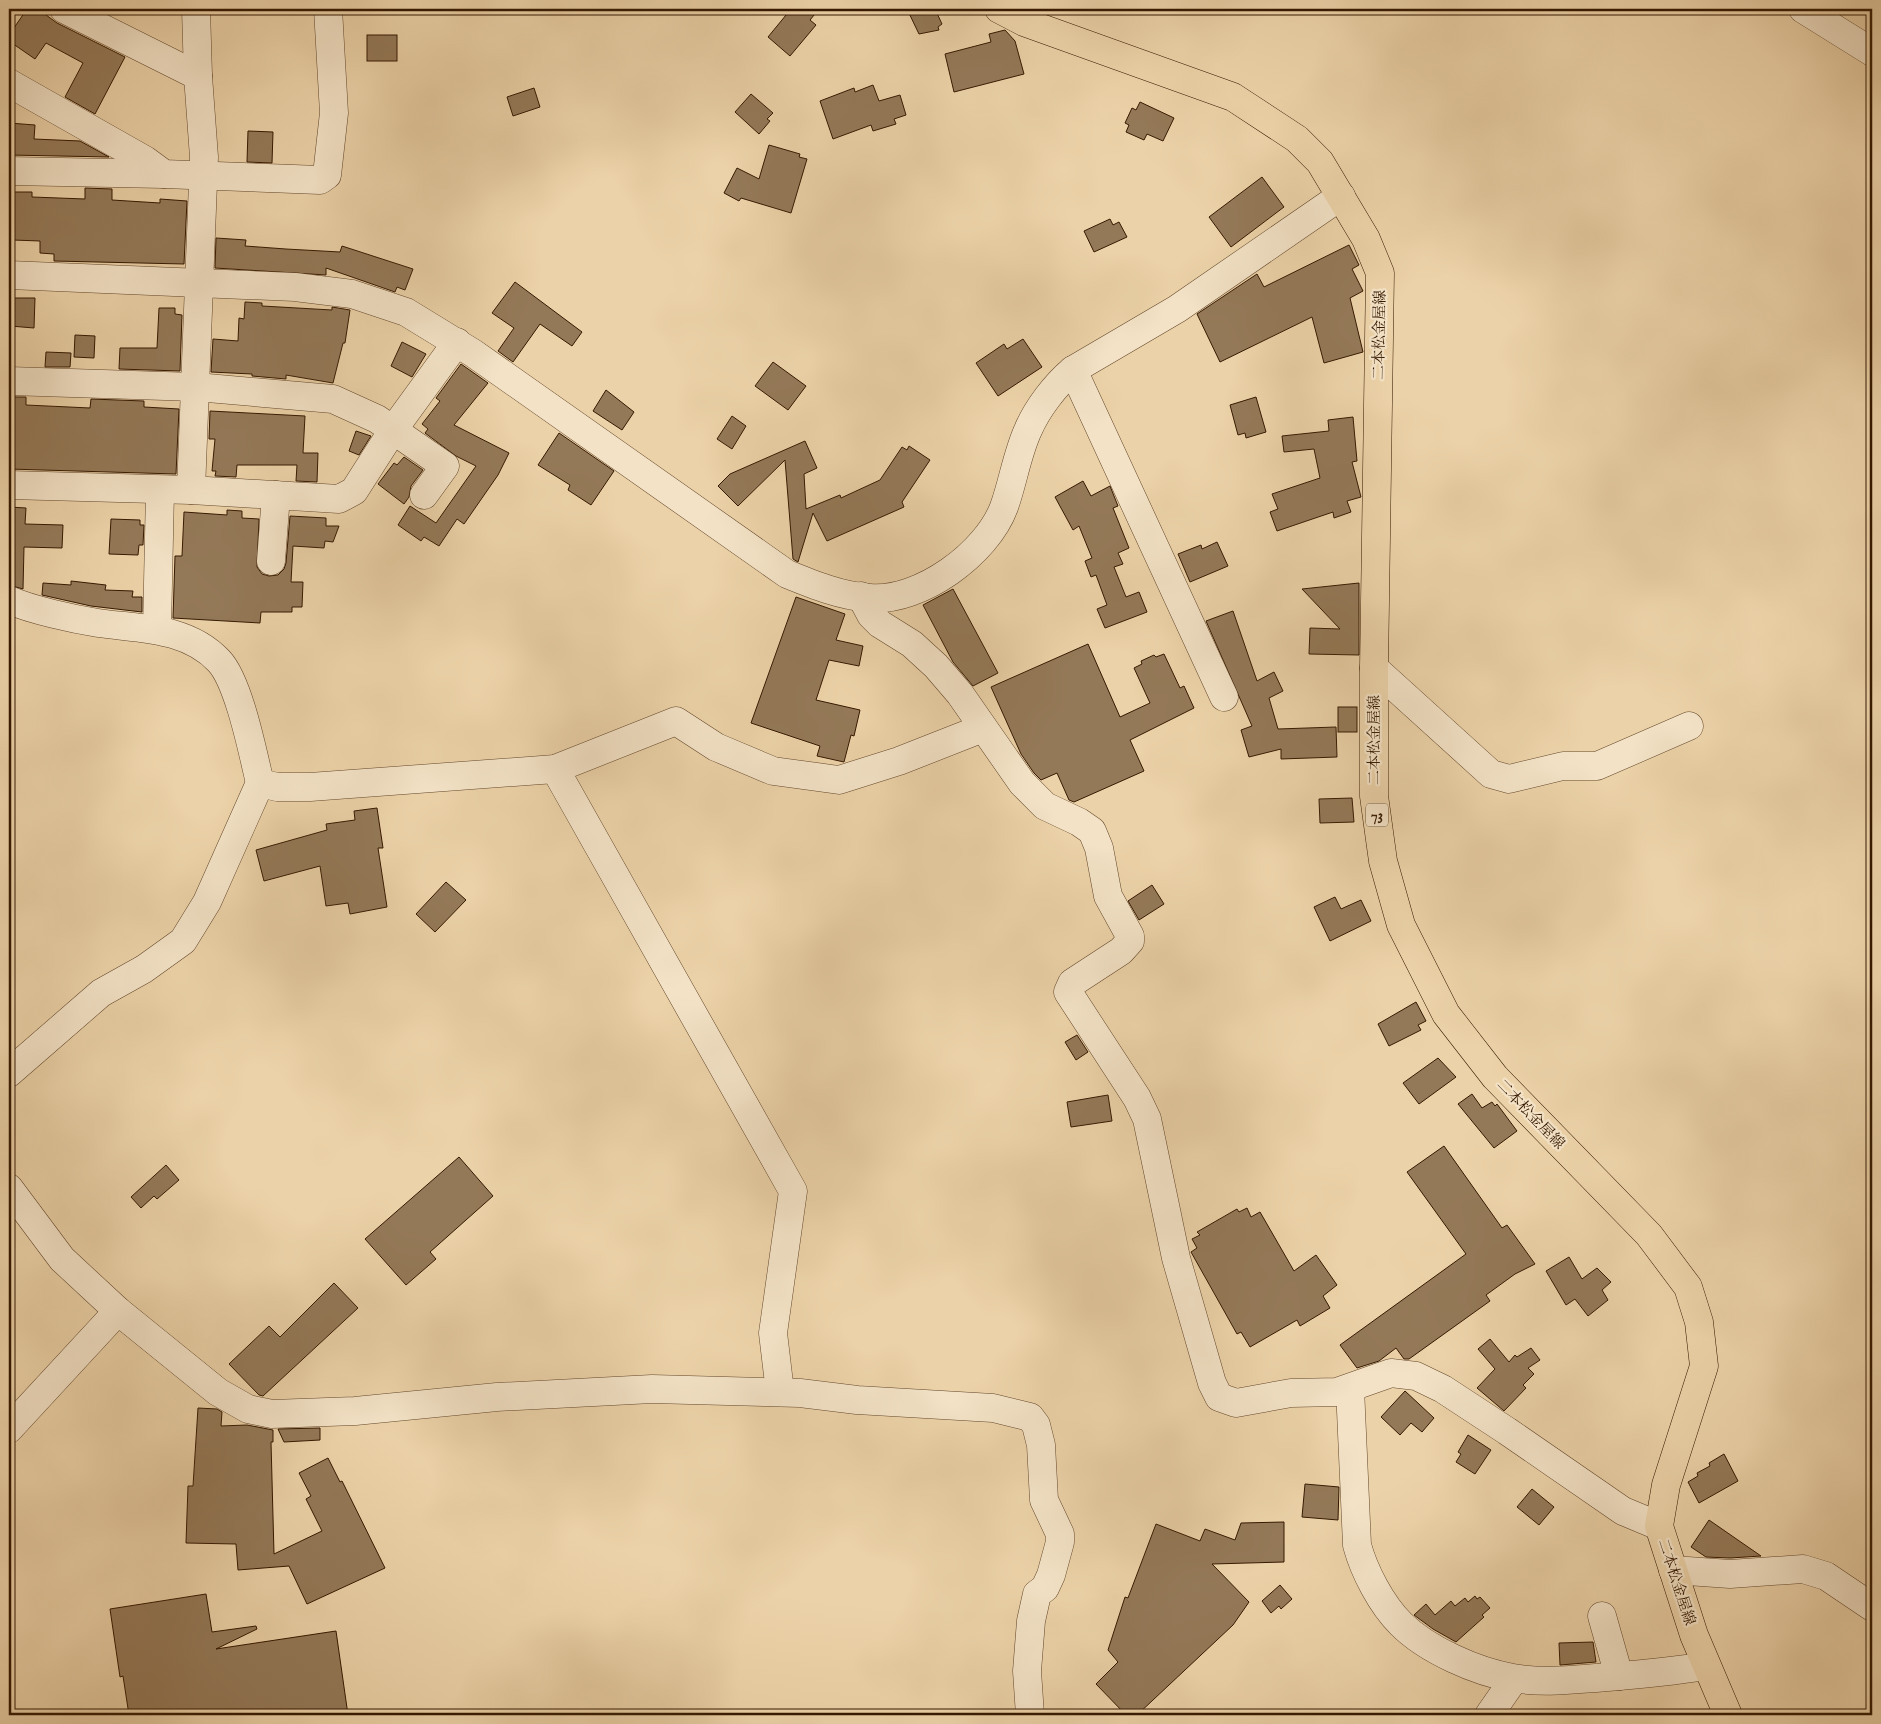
<svg xmlns="http://www.w3.org/2000/svg" width="1881" height="1724" viewBox="0 0 1881 1724" font-family="'IM FELL English','Noto Serif JP',serif">
	<rect width="100%" height="100%" fill="#ecd2a8"/>
	<filter id="stains"><feTurbulence type="fractalNoise" baseFrequency=".004" numOctaves="4"/><feColorMatrix values="0 0 0 0 .2 0 0 0 0 .09 0 0 0 0 .02 0 0 0 .5 -.17"/></filter>
	<radialGradient id="worn" r=".72"><stop offset=".6" stop-color="#630" stop-opacity="0"/><stop offset="1" stop-color="#630" stop-opacity=".3"/></radialGradient>
	<g fill="#947958" stroke="#351901">
		<polygon points="27,9 38,9 57,23 125,57 95,114 65,97 83,63 46,43 35,59 9,41 9,35"/>
		<polygon points="791,9 819,9 810,20 816,25 790,56 768,37"/>
		<polygon points="907,9 935,9 942,24 938,27 939,30 919,34"/>
		<polygon points="1005,30 1015,41 1024,74 954,92 945,54 991,42 989,34"/>
		<rect x="367" y="35" width="30" height="26"/>
		<polygon points="873,85 879,101 900,95 906,115 894,119 896,124 873,131 871,125 833,139 820,101 854,88 855,92"/>
		<polygon points="534,88 540,107 513,116 507,97"/>
		<polygon points="751,94 773,113 767,119 770,121 759,134 735,112"/>
		<polygon points="1140,102 1174,118 1163,141 1147,134 1144,140 1126,132 1129,125 1125,123 1132,108 1136,110"/>
		<polygon points="9,123 35,125 34,139 80,141 109,157 9,155"/>
		<polygon points="248,131 273,132 272,163 247,162"/>
		<polygon points="769,145 800,154 799,157 807,159 791,213 741,198 739,201 724,193 737,168 759,179"/>
		<polygon points="1262,177 1284,207 1231,247 1209,217"/>
		<polygon points="85,188 112,189 112,200 160,203 160,199 187,201 184,264 54,261 54,254 40,253 40,241 13,240 13,212 9,212 9,192 32,192 32,197 85,199"/>
		<polygon points="1110,219 1113,225 1119,222 1127,237 1094,252 1084,231"/>
		<polygon points="216,238 246,240 245,246 286,249 340,252 342,246 413,269 405,290 397,287 395,292 326,268 326,275 215,268"/>
		<polygon points="1349,245 1359,265 1352,269 1363,291 1350,298 1363,352 1324,363 1312,317 1220,362 1197,314 1257,274 1264,287"/>
		<polygon points="515,282 582,332 572,346 540,324 513,362 498,351 514,328 492,313"/>
		<polygon points="11,298 35,298 34,328 10,326"/>
		<polygon points="245,302 262,303 262,306 332,310 332,307 350,310 345,343 343,343 333,383 286,375 286,379 252,376 252,374 211,372 213,339 238,341 239,318 244,319"/>
		<polygon points="159,308 175,308 175,314 182,315 180,371 119,369 120,348 157,348"/>
		<polygon points="75,335 95,336 94,358 74,357"/>
		<polygon points="1023,339 1042,367 998,396 976,363 1004,344 1007,349"/>
		<polygon points="402,342 426,354 412,377 391,366"/>
		<polygon points="46,352 71,353 70,367 45,367"/>
		<polygon points="773,362 806,386 788,410 755,386"/>
		<polygon points="461,364 488,383 454,425 509,453 498,475 464,524 457,519 439,546 424,537 421,541 398,525 410,506 436,523 476,466 456,456 425,433 428,429 422,424 440,401 436,398"/>
		<polygon points="606,390 634,412 622,430 593,411"/>
		<polygon points="9,397 26,397 26,405 90,408 91,399 144,401 144,407 179,409 176,474 9,469"/>
		<polygon points="1256,397 1266,432 1246,438 1245,433 1238,435 1230,405"/>
		<polygon points="210,411 305,416 303,453 318,453 317,482 296,481 297,465 237,465 236,477 215,476 216,471 212,471 215,439 209,439"/>
		<polygon points="732,416 746,426 732,449 717,439"/>
		<polygon points="1353,417 1357,461 1352,462 1361,497 1347,501 1351,512 1334,518 1333,512 1277,531 1270,512 1278,509 1272,494 1320,478 1314,449 1284,452 1282,436 1329,431 1328,420"/>
		<polygon points="356,431 371,436 359,455 349,451"/>
		<polygon points="559,433 614,471 591,505 568,490 570,485 538,465"/>
		<polygon points="805,441 817,468 804,474 806,509 840,495 841,498 880,480 902,447 907,450 909,446 930,460 902,502 904,507 827,541 813,513 798,562 793,559 785,460 738,506 718,486 730,474"/>
		<polygon points="404,457 423,470 411,486 409,497 404,504 378,484 394,463 397,465"/>
		<polygon points="1083,481 1091,496 1110,486 1118,506 1113,508 1129,548 1118,553 1123,564 1114,567 1126,597 1139,592 1147,612 1105,628 1097,609 1107,605 1096,575 1091,577 1085,561 1092,558 1079,526 1073,530 1055,497"/>
		<polygon points="9,507 26,508 25,524 63,525 62,548 24,547 23,589 9,585"/>
		<polygon points="227,510 242,511 242,518 259,519 257,567 262,574 269,576 278,575 284,569 286,563 290,516 326,518 326,526 339,526 333,542 325,541 324,548 293,546 291,582 303,582 302,607 292,607 292,612 261,612 260,623 173,618 175,556 182,556 184,512 227,515"/>
		<polygon points="111,519 140,520 140,525 144,525 143,545 139,545 138,555 109,554"/>
		<polygon points="1217,542 1228,566 1190,582 1178,554 1201,545 1202,549"/>
		<polygon points="71,581 106,585 105,590 133,591 132,597 142,597 142,612 91,606 42,595 43,583 71,585"/>
		<polygon points="1359,583 1359,655 1309,654 1310,628 1340,629 1302,589"/>
		<polygon points="953,589 998,673 973,686 953,662 923,605"/>
		<polygon points="796,597 845,614 836,640 863,646 859,666 829,660 816,700 860,710 854,736 851,735 844,762 817,756 820,746 751,723"/>
		<polygon points="1233,611 1257,681 1274,672 1283,691 1269,698 1278,729 1336,727 1337,757 1281,759 1281,749 1249,757 1241,730 1252,726 1206,621"/>
		<polygon points="1088,644 1120,717 1150,703 1134,668 1142,664 1141,661 1154,655 1156,657 1164,654 1180,688 1184,686 1194,708 1130,740 1144,771 1074,802 1069,800 1057,773 1041,780 1034,773 1021,754 991,687"/>
		<rect x="1338" y="707" width="19" height="25"/>
		<polygon points="1352,798 1354,822 1320,823 1319,799"/>
		<polygon points="377,808 383,848 378,848 387,907 350,914 348,903 326,906 320,866 264,881 256,850 327,830 326,824 355,820 354,811"/>
		<polygon points="446,882 466,900 435,932 416,914"/>
		<polygon points="1152,885 1164,904 1139,920 1128,901"/>
		<polygon points="1335,897 1341,909 1361,900 1371,921 1330,941 1314,907"/>
		<polygon points="1416,1002 1426,1021 1418,1025 1421,1030 1389,1046 1378,1024"/>
		<polygon points="1077,1035 1088,1052 1076,1060 1065,1042"/>
		<polygon points="1438,1058 1456,1077 1419,1104 1403,1083"/>
		<polygon points="1472,1094 1482,1108 1492,1102 1495,1106 1497,1104 1517,1131 1494,1148 1458,1104"/>
		<polygon points="1108,1095 1112,1121 1071,1127 1067,1102"/>
		<polygon points="1444,1146 1502,1228 1507,1225 1535,1264 1515,1274 1486,1295 1490,1301 1409,1359 1404,1359 1396,1348 1379,1361 1357,1368 1340,1345 1466,1254 1407,1172"/>
		<polygon points="459,1157 493,1196 430,1252 436,1259 406,1285 365,1239"/>
		<polygon points="166,1165 179,1180 157,1199 154,1196 141,1208 131,1197"/>
		<polygon points="1247,1208 1251,1217 1260,1212 1294,1271 1316,1255 1337,1285 1323,1296 1330,1308 1300,1326 1297,1320 1250,1347 1241,1332 1237,1334 1191,1252 1197,1248 1192,1239 1200,1235 1197,1232 1237,1209 1239,1212"/>
		<polygon points="1569,1257 1582,1279 1597,1268 1611,1282 1602,1290 1608,1300 1588,1316 1575,1299 1566,1305 1546,1271"/>
		<polygon points="334,1283 358,1308 263,1396 259,1395 229,1364 269,1326 280,1337"/>
		<polygon points="1490,1339 1509,1362 1515,1355 1517,1357 1531,1348 1540,1360 1528,1368 1534,1374 1523,1385 1526,1388 1504,1411 1477,1388 1495,1369 1478,1349"/>
		<polygon points="1405,1391 1434,1418 1422,1432 1411,1423 1400,1435 1381,1417"/>
		<polygon points="198,1408 217,1409 222,1412 221,1426 247,1425 273,1430 273,1442 271,1442 274,1554 322,1531 306,1499 311,1496 299,1473 328,1458 340,1482 342,1481 385,1568 307,1604 289,1566 238,1570 236,1544 186,1543 188,1486 193,1486"/>
		<polygon points="320,1428 320,1440 284,1442 278,1429"/>
		<polygon points="1468,1435 1491,1450 1475,1474 1456,1462 1461,1454 1458,1452"/>
		<polygon points="1724,1454 1738,1481 1699,1503 1688,1482 1698,1476 1697,1473 1710,1466 1709,1463"/>
		<polygon points="1305,1484 1339,1487 1338,1520 1302,1517"/>
		<polygon points="1532,1489 1554,1507 1539,1525 1517,1507"/>
		<polygon points="1709,1520 1761,1556 1730,1558 1706,1557 1691,1547"/>
		<polygon points="1284,1522 1284,1562 1212,1564 1249,1602 1233,1625 1137,1715 1126,1715 1096,1684 1118,1662 1108,1650 1125,1597 1128,1598 1156,1524 1200,1541 1205,1529 1235,1540 1241,1523"/>
		<polygon points="1280,1585 1292,1599 1281,1609 1279,1606 1271,1613 1262,1601"/>
		<polygon points="206,1594 212,1632 256,1626 257,1629 216,1649 336,1631 348,1715 129,1715 123,1676 120,1677 110,1609"/>
		<polygon points="1475,1596 1477,1599 1480,1597 1490,1608 1482,1615 1484,1617 1456,1642 1433,1629 1414,1615 1426,1604 1435,1615 1451,1601 1455,1606 1465,1598 1468,1602"/>
		<polygon points="1593,1642 1596,1662 1560,1665 1559,1643"/>
	</g>
	<g fill="none" stroke-linecap="round" stroke-linejoin="round">
		<defs>
			<g id="minor">
				<polyline points="64,9 198,76"/>
				<polyline points="1803,9 1872,52"/>
				<polyline points="9,83 145,160 164,174 320,180 327,175 334,113 328,9"/>
				<polyline points="9,171 164,174"/>
				<path d="M9,275L295,287L352,294L406,312L473,353L787,574C814,585 841,596 870,598C921,602 987,553 1004,507C1013,482 1017,454 1028,430C1037,409 1055,385 1073,370L1177,309L1341,196"/>
				<polyline points="1073,370 1224,697"/>
				<polyline points="9,381 196,387 333,399 377,419 445,466 424,495"/>
				<polyline points="9,485 191,490 339,499 354,491 393,430 457,342"/>
				<polyline points="191,490 204,157 198,76 196,9"/>
				<polyline points="271,561 276,495"/>
				<polyline points="861,596 871,615 880,624 912,644 936,666 960,694 1022,783 1045,806 1079,822 1092,831 1099,848 1108,896 1130,936 1130,941 1121,951 1072,983 1068,992 1137,1098 1147,1119 1176,1258 1212,1383 1219,1397 1236,1403 1291,1393 1337,1392 1391,1373 1416,1376 1443,1389 1507,1431 1623,1511 1659,1526"/>
				<path d="M9,600C32,610 73,619 98,623C140,629 187,627 219,661C239,682 253,754 260,783"/>
				<polyline points="157,629 160,491"/>
				<polyline points="1374,668 1491,774 1509,779 1563,766 1597,766 1689,726"/>
				<polyline points="555,769 793,1191 773,1333 780,1392"/>
				<polyline points="9,1073 101,993 144,969 183,941 207,902 260,783 277,787 310,787 555,769 676,721 716,747 773,771 839,780 899,761 983,728"/>
				<polyline points="9,1188 62,1259 118,1311 218,1392 248,1409 272,1414 355,1411 497,1397 652,1389 800,1393 857,1400 993,1408 1030,1417 1036,1425 1041,1445 1044,1500 1060,1534 1060,1542 1051,1575 1045,1588 1037,1594 1031,1621 1027,1671 1030,1715"/>
				<path d="M1350,1388L1357,1545C1364,1571 1381,1604 1401,1624C1427,1650 1477,1672 1513,1678C1541,1683 1569,1680 1596,1678C1633,1675 1669,1672 1706,1666"/>
				<polyline points="9,1429 118,1311"/>
				<polyline points="1673,1570 1730,1574 1803,1569 1826,1576 1872,1607"/>
				<polyline points="1602,1616 1619,1676"/>
				<polyline points="1489,1715 1514,1679"/>
			</g>
			<polyline id="major" points="999,9 1024,22 1233,97 1297,139 1320,162 1366,239 1380,273 1374,668 1374,796 1383,861 1401,925 1446,1014 1495,1077 1649,1235 1688,1287 1699,1322 1704,1366 1666,1485 1659,1526 1694,1635 1728,1715"/>
		</defs>
		<use href="#minor" stroke="#63472b" stroke-width="29"/>
		<use href="#major" stroke="#351901" stroke-width="29"/>
		<use href="#minor" stroke="#f3e2c6" stroke-width="28"/>
		<use href="#major" stroke="#ecd2a8" stroke-width="28"/>
	</g>
	<g text-anchor="middle" stroke-width="4.5" stroke-linejoin="round" paint-order="stroke">
		<rect fill="#f3e2c6" stroke="#6e553c" stroke-width="1" x="1366" y="803.5" width="22" height="23" rx="4"/>
		<g font-size="14" font-weight="bold" fill="#351901">
			<text x="1377" y="820">73</text>
		</g>
		<g font-size="15" fill="#351901" stroke="#f3e2c6">
			<text transform="translate(1379 335) rotate(-89)" y="5">二本松金屋線</text>
			<text transform="translate(1374 740) rotate(-90)" y="5">二本松金屋線</text>
			<text transform="translate(1531 1114) rotate(46)" y="5">二本松金屋線</text>
			<text transform="translate(1677 1582) rotate(72)" y="5">二本松金屋線</text>
		</g>
	</g>
	<rect width="1881" height="1724" fill="none" stroke="#ecd2a8" stroke-width="30"/>
	<rect x="10" y="10" width="1861" height="1704" fill="none" stroke="#351901" stroke-width="2.5"/>
	<rect x="15" y="15" width="1851" height="1694" fill="none" stroke="#351901"/>
	<rect width="100%" height="100%" filter="url(#stains)"/>
	<rect width="100%" height="100%" fill="url(#worn)"/>
</svg>
